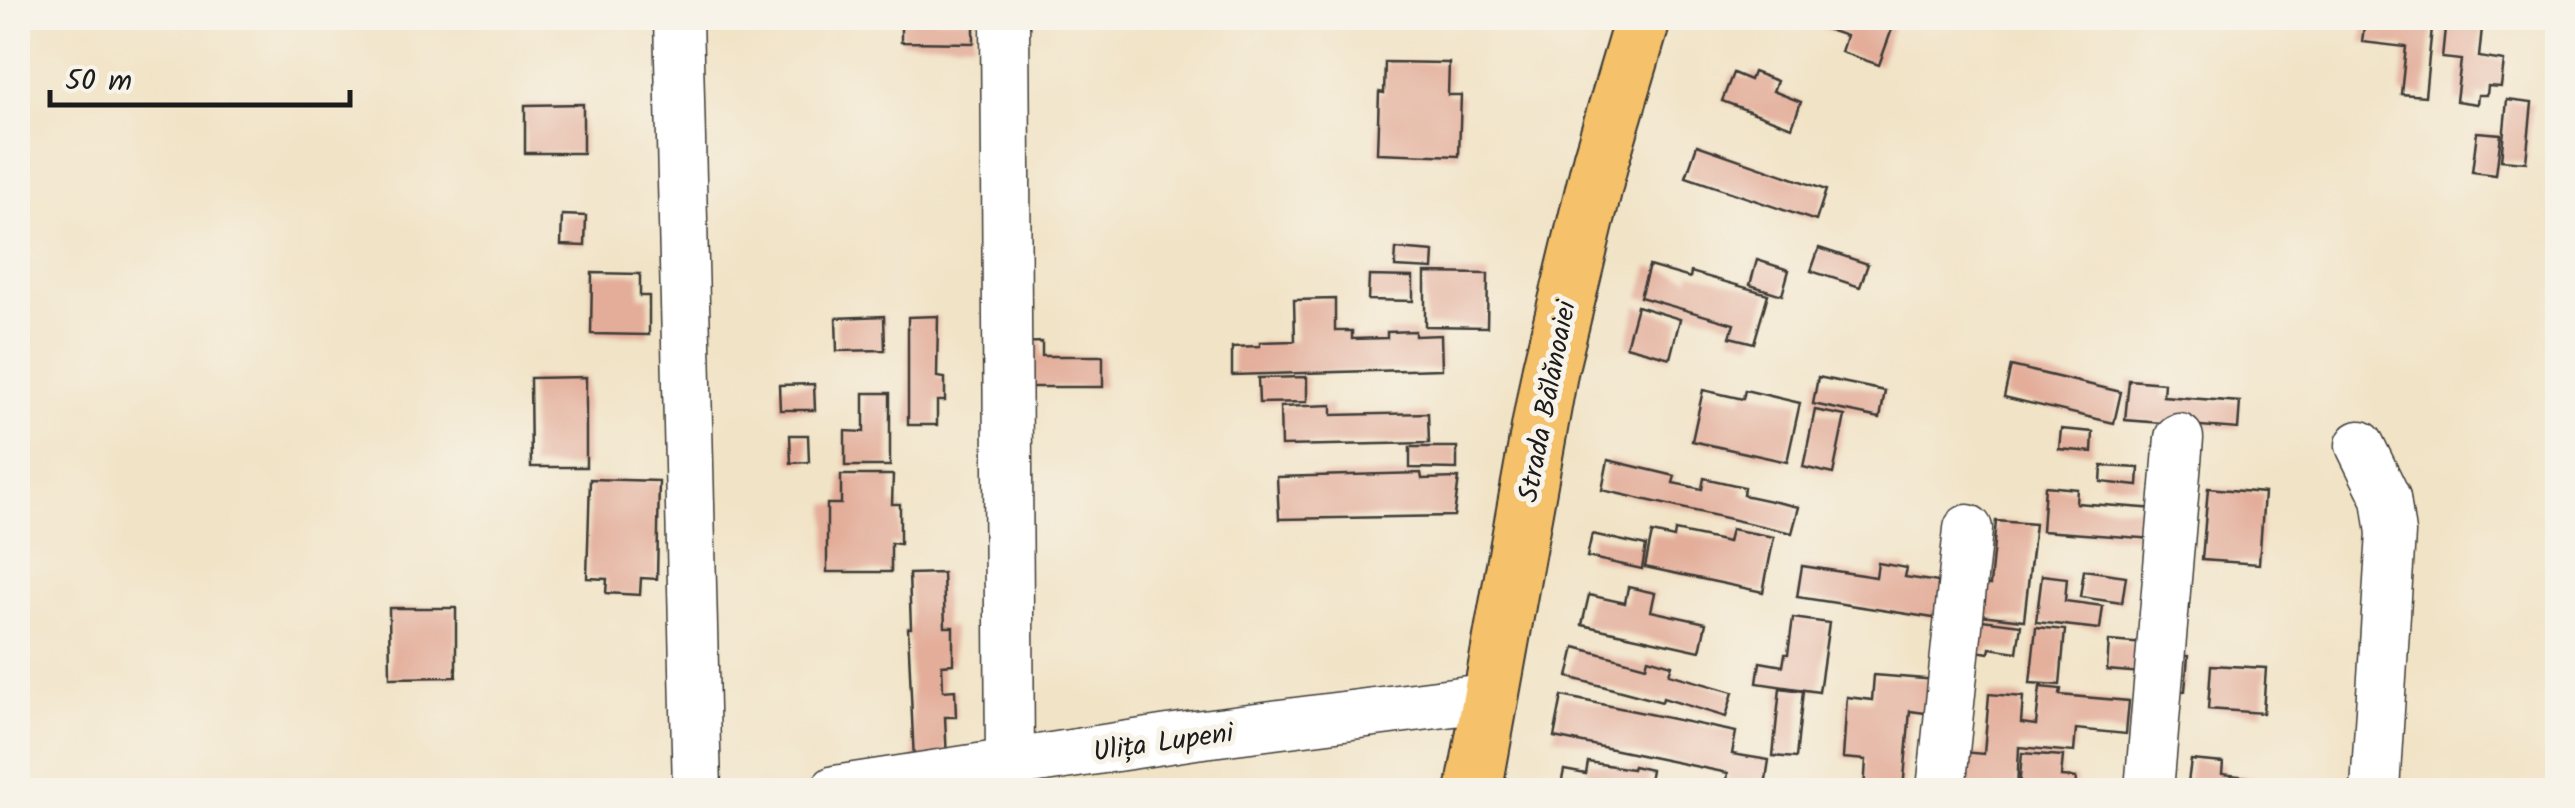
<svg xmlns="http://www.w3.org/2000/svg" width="2575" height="808" viewBox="0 0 2575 808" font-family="Kalam,sans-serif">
	<rect width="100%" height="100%" fill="#f7f3e8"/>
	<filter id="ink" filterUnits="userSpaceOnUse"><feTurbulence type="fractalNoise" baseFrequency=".01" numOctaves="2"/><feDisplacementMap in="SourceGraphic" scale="20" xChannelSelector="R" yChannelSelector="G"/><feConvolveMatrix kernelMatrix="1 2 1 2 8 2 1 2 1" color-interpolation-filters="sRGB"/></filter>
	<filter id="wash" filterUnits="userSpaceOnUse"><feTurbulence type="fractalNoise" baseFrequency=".0048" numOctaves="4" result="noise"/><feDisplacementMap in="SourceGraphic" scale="40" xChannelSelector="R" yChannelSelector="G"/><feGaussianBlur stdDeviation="2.25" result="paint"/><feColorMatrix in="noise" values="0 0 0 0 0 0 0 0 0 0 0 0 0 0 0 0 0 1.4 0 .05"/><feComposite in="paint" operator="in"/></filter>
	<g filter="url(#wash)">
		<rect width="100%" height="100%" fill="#f1e3c6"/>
		<g id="blocks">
			<g fill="#e3ad9a">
				<polygon points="901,18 974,18 974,43 901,42"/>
				<polygon points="1794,18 1896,18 1879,65 1841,52 1846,36"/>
				<polygon points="2365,18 2433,18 2425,96 2401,94 2406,47 2362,42"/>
				<polygon points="2446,18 2483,18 2479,57 2504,61 2501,87 2488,86 2487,95 2478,95 2477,104 2456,101 2461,60 2442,58"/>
				<polygon points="1385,62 1449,63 1448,95 1461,95 1459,156 1377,153 1379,92 1384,93"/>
				<polygon points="1753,72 1777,81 1773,91 1801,102 1792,127 1722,101 1733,73 1750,80"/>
				<polygon points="2507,100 2532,103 2526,162 2501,160"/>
				<polygon points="583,104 583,153 525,153 525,105"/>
				<polygon points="2477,132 2501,134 2496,175 2472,172"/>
				<polygon points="1697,145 1826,190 1816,221 1686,177"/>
				<polygon points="562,215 586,216 585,246 561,245"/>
				<polygon points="1819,248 1868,264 1860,287 1811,271"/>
				<polygon points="1396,249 1434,252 1433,269 1395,267"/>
				<polygon points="1757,260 1789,270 1782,295 1750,285"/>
				<polygon points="1649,266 1690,278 1691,272 1768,294 1754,343 1730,337 1734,324 1640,297"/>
				<polygon points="592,273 640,274 640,296 649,296 649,335 591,334"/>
				<polygon points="1425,273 1488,274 1487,327 1425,326"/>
				<polygon points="1369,276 1413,277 1413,301 1368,300"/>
				<polygon points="1335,299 1335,331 1352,331 1352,339 1387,338 1387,332 1415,331 1415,336 1441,335 1442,369 1232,375 1232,347 1260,346 1260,342 1295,341 1294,300"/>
				<polygon points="1637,306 1680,319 1670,358 1626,346"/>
				<polygon points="884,316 885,350 837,351 836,318"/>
				<polygon points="938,316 937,377 945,378 945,401 937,401 937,425 908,425 908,317"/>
				<polygon points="1042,342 1042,356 1103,356 1103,387 1018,387 1018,343"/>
				<polygon points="2011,366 2121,392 2114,423 2004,397"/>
				<polygon points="586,377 586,467 531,467 530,378"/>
				<polygon points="1307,377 1307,402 1259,403 1258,378"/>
				<polygon points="1818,377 1885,391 1880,418 1813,404"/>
				<polygon points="2129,380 2164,383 2163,396 2240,402 2238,429 2125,420"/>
				<polygon points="814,384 815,410 780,410 779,385"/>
				<polygon points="1703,390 1743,399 1745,390 1800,403 1787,462 1692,441"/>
				<polygon points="864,393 890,393 890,466 845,466 845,431 864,432"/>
				<polygon points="1332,405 1332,415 1428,413 1429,443 1281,446 1280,407"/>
				<polygon points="1815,410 1845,416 1833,474 1803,467"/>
				<polygon points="2061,429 2093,432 2092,452 2059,449"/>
				<polygon points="790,435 808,435 809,462 791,463"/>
				<polygon points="1410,447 1457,447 1457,469 1410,468"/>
				<polygon points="1608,460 1675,476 1673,483 1702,489 1704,478 1744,487 1743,495 1799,507 1792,533 1602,490"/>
				<polygon points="2102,466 2139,468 2138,486 2101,482"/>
				<polygon points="1421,473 1422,479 1459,478 1454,516 1279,519 1277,477"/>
				<polygon points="841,475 893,475 892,504 900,504 900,544 891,543 891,572 827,572 827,504 841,504"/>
				<polygon points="590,479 659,481 657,579 641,578 640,595 606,593 607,579 587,578"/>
				<polygon points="2045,486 2077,489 2076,503 2157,509 2155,539 2042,531"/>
				<polygon points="2208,488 2264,493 2259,564 2202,560"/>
				<polygon points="1996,521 2035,524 2024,620 1971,614 1974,583 1990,585"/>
				<polygon points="1731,529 1774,537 1763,592 1645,567 1652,533 1674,538 1675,531 1728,542"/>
				<polygon points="1592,534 1646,546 1642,569 1587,557"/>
				<polygon points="1878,563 1907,568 1905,577 1945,583 1940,619 1797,597 1802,566 1876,577"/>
				<polygon points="2084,570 2126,576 2122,603 2080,597"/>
				<polygon points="943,573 945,627 953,627 953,664 942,665 943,691 955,690 956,717 945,717 947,760 914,762 908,628 911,628 909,574"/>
				<polygon points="2042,575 2067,578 2065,601 2103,606 2100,629 2036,622"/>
				<polygon points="1628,587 1655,593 1651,611 1706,623 1700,651 1582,625 1589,595 1625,603"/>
				<polygon points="389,608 456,608 456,677 390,678"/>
				<polygon points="1793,618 1829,623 1819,692 1757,683 1760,662 1783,666 1785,654 1788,654"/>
				<polygon points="1974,619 2021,625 2017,652 1990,648 1989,653 1970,650"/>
				<polygon points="2036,627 2065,630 2060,685 2030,683"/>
				<polygon points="2109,641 2145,644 2142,673 2107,670"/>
				<polygon points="1575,647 1646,666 1648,658 1672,665 1669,674 1733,692 1726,717 1663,698 1662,702 1568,677"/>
				<polygon points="2170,654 2188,656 2185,691 2167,690"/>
				<polygon points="2211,665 2266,668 2263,713 2208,709"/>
				<polygon points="1874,675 1937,680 1933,714 1910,711 1903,790 1864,790 1866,760 1843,758 1847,697 1872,700"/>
				<polygon points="2040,687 2061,689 2060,695 2129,701 2126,734 2076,729 2074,752 2019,747 2017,790 1961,790 1963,752 1984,754 1989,694 2023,697 2021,723 2036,725"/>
				<polygon points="1780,688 1803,691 1796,758 1773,756"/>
				<polygon points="1562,696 1736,732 1732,754 1769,760 1765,786 1727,780 1728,773 1554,737"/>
				<polygon points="2022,753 2063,756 2061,777 2076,778 2075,790 2019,790"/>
				<polygon points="2191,760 2223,763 2222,774 2257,778 2256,790 2187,790"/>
				<polygon points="1588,762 1632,769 1633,766 1651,770 1648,785 1670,789 1670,790 1560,790 1564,770 1586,774"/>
			</g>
		</g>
	</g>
	<g filter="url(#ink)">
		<use href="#blocks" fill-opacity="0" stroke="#3c3a36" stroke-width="2.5"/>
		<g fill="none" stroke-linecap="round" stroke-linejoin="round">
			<defs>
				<g id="minor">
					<polyline points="678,18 697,790"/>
					<polyline points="1005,18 1010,763"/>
					<polyline points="2360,445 2386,498 2391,533 2375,790"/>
					<polyline points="835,790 1195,735 1492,697"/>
					<polyline points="1941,790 1968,529"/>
					<polyline points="2149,790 2179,438"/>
				</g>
				<polyline id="major" points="1474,790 1550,370 1601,159 1643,18"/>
			</defs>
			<use href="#minor" stroke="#3c3a36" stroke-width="51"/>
			<use href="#major" stroke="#3c3a36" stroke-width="59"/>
			<use href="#minor" stroke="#fff" stroke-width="48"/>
			<use href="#major" stroke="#f5c16b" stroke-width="55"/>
		</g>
	</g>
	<g text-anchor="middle" stroke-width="10" stroke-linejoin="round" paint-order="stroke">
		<g font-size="28" fill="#1c1c1c" stroke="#f7f3e8">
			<text transform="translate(1546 401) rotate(-79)" y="10">Strada Bălănoaiei</text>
			<text transform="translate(1163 741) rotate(-8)" y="10">Ulița Lupeni</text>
		</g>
	</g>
	<rect width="2575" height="808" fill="none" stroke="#f7f3e8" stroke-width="60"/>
	<path d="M50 90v15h300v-15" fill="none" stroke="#1c1c1c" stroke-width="5"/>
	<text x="65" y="90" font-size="30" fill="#1c1c1c" stroke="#f7f3e8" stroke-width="8" paint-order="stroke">50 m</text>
</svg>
